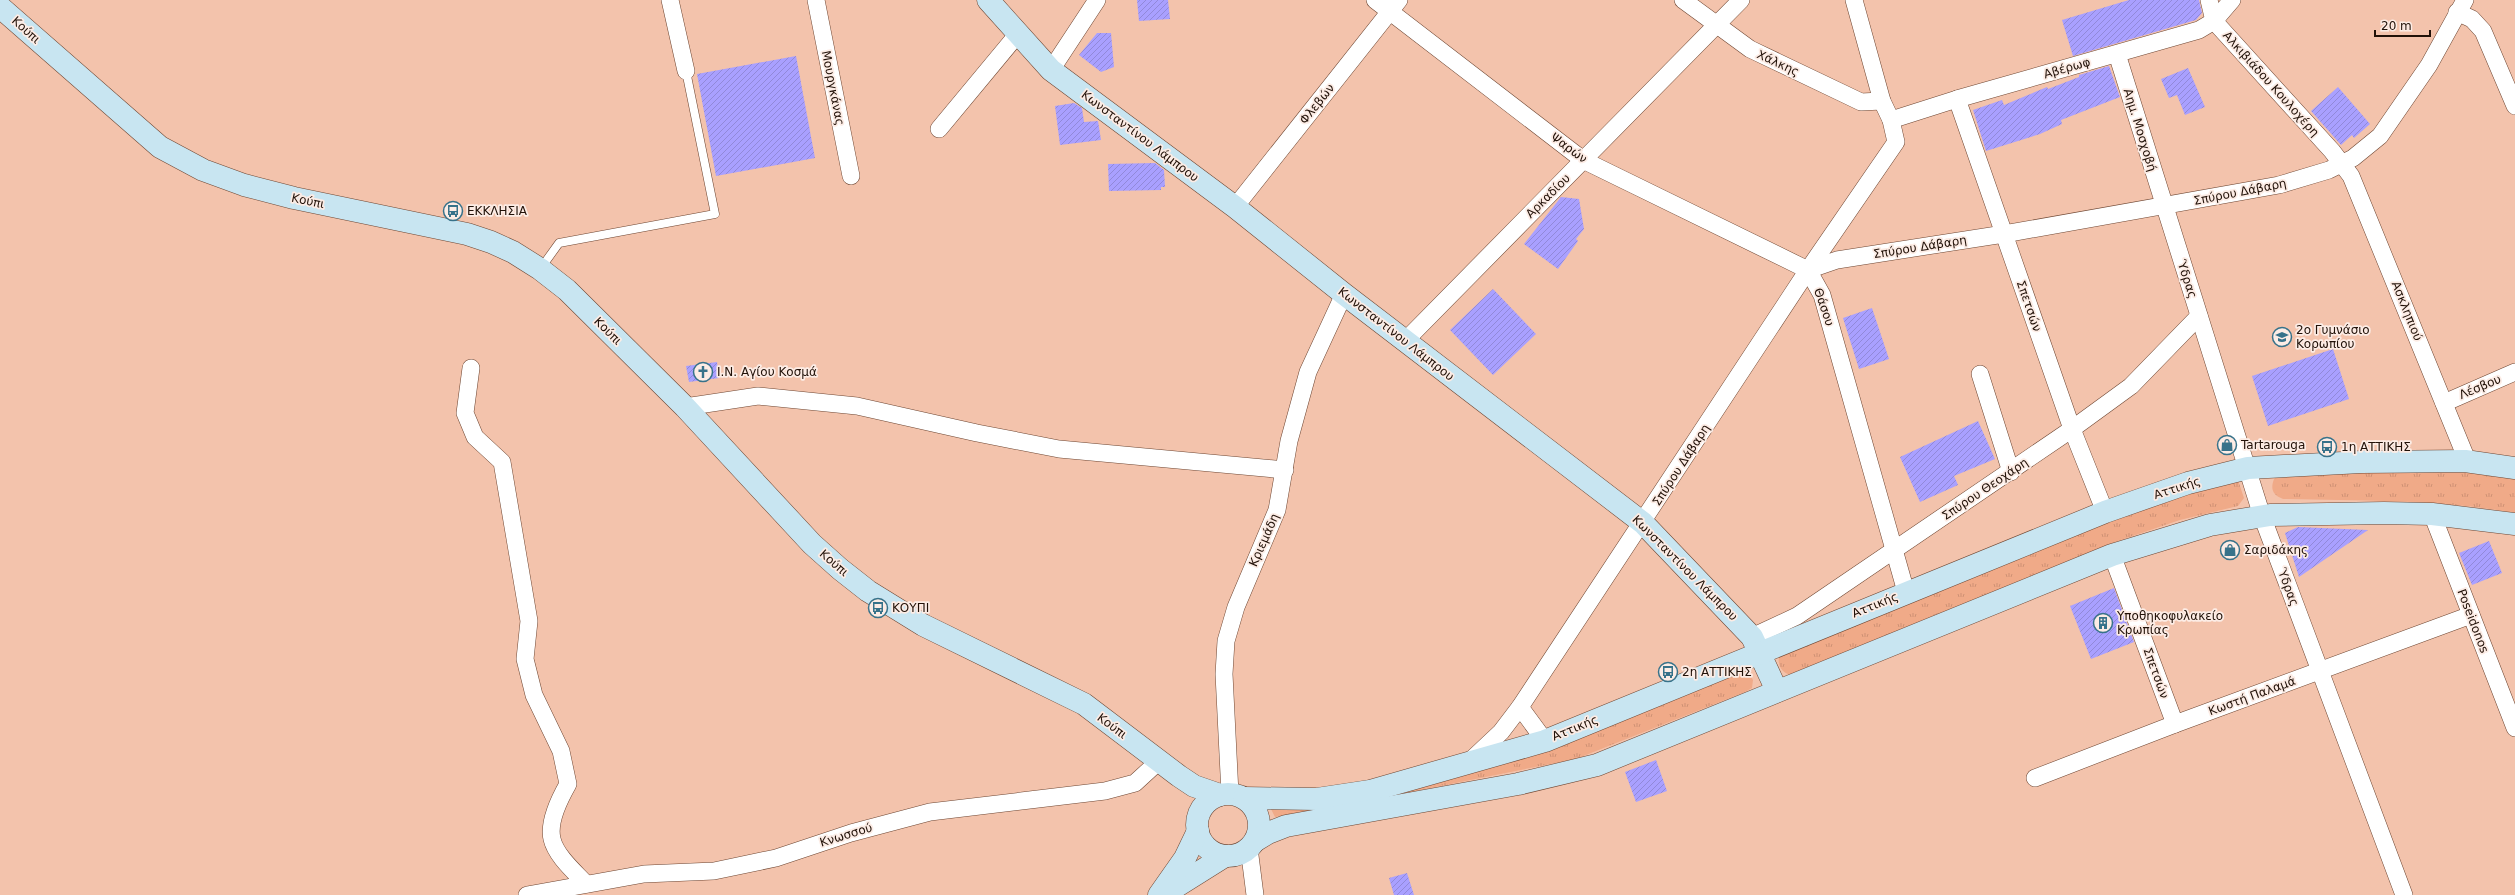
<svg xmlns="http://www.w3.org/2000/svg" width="2515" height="895" viewBox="0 0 2515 895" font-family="'DejaVu Sans',sans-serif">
	<defs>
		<pattern id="grass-tufts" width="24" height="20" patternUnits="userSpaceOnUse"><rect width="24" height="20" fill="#f0aa88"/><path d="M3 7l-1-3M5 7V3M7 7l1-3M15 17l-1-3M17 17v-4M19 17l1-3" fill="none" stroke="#ce9174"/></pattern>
		<pattern id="building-hatch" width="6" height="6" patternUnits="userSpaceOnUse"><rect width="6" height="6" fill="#a9a0ff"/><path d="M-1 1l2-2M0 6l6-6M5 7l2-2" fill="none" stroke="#9189d9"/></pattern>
	</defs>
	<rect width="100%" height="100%" fill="#f3c3ac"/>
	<g fill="url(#grass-tufts)">
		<path d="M2456,471L2515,479V513C2438,499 2361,501 2283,499C2273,495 2270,490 2274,479L2283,472Z"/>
		<path d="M2237,477L2244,498L2238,506L2180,520L2115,542L1793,675C1783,675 1777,666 1779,656L2107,517Z"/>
		<polygon points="1748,670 1753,680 1752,688 1745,692 1576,759 1315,811 1275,817 1270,807 1316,808"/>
	</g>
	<g fill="url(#building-hatch)">
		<polygon points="1137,0 1168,0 1170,19 1139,21"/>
		<polygon points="2129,0 2199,0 2202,13 2196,20 2073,56 2062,20"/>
		<polygon points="1097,33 1111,33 1114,67 1101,72 1079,55"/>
		<polygon points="796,56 815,158 716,176 697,74"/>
		<polygon points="2109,66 2120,97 2061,120 2062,124 2040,134 1986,151 1973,110 2002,100 2004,105 2047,87 2048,89 2079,77 2079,75"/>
		<polygon points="2188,68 2205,107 2185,115 2177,95 2169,98 2161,79"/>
		<polygon points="2338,87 2370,124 2354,138 2352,135 2341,145 2311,111"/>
		<polygon points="1074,103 1082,108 1084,122 1098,121 1101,140 1060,145 1055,106"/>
		<polygon points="1155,163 1164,170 1165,187 1161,187 1161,190 1109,191 1108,164"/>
		<polygon points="1561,197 1579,199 1584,229 1576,239 1578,241 1558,269 1524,244"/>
		<polygon points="1493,289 1536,334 1493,375 1450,330"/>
		<polygon points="1872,308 1889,359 1859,369 1843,318"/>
		<polygon points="2333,349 2349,399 2268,426 2252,376"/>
		<polygon points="717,362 719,378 689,382 686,366"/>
		<polygon points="1978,421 1995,459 1954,476 1958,485 1920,502 1900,457"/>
		<polygon points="2298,527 2368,530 2299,577 2285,533"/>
		<polygon points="2489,541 2502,573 2472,585 2459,553"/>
		<polygon points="2114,588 2134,642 2091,659 2070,606"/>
		<polygon points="1656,760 1667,791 1636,802 1625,772"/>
		<polygon points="1407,873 1414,895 1394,895 1389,878"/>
	</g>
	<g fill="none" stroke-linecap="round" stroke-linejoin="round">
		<defs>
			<polyline id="lane" points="541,268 559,243 715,214 686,71"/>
			<g id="street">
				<polyline points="670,0 686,71"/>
				<polyline points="816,0 851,176"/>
				<polyline points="1375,0 1583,160 1808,270"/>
				<polyline points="1683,0 1750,49 1861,102 1882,101"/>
				<polyline points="1854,0 1882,101 1891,120 1896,142 1808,270 1822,295 1906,592"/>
				<polyline points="2209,0 2214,21 2332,151 2351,176 2465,455 2465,461"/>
				<polyline points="2457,12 2472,19 2483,31 2515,106"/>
				<polyline points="2117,54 2262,516 2404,895"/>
				<polyline points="1051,70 1097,0"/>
				<polyline points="1957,99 2072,429 2105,512"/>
				<polyline points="1891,120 1957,99 2199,30 2214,21 2232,0"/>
				<polyline points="939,129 1017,35"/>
				<polyline points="1235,207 1399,0"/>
				<polyline points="1405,341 1741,0"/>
				<path d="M471,368L465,413L475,437L502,462L529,621L525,659L534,695L561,751L568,784C560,798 548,822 552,839C556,856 575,872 586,884"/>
				<polyline points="1980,374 2011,472"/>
				<polyline points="2444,403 2515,372"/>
				<polyline points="685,407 758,396 857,406 977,433 1059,449 1285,470"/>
				<polyline points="2432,514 2515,728"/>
				<polyline points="2112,555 2175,724"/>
				<polyline points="1752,637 1797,616 2072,429 2131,386 2199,316"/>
				<polyline points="1520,707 1545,741"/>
				<polyline points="1468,763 1501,732 1520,707 1808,270 1837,260 2004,234 2279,185 2329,170 2353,158 2380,136 2429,65 2465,0"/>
				<polyline points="2035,778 2175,724 2471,615"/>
				<polyline points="1230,794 1224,674 1226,641 1236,607 1277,510 1289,441 1308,372 1344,294"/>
				<polyline points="1249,848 1255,895"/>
				<polyline points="527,895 644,874 714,871 776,858 851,833 930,812 1105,791 1135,783 1159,761"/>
			</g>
			<g id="secondary">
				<polyline points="988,0 1051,70 1235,207 1344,294 1643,523 1752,637 1777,691"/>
				<polyline points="0,7 160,147 203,170 244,185 294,198 467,234 491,242 513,252 540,269 567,290 685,407 812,544 840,569 868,591 923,625 1084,704 1179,776 1194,786 1220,795"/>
				<circle cx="1228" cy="825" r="31"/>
				<polyline points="1244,798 1317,799 1370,791 1545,741 2105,512 2188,483 2248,468 2361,462 2465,461 2515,468"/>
				<polyline points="1255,841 1268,833 1286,826 1518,784 1597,765 2112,555 2210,525 2270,515 2384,513 2432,514 2515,524"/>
				<polyline points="1166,893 1225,856"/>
				<polyline points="1159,895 1185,858 1198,831"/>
			</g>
		</defs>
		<use href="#lane" stroke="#6e4632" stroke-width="9"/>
		<use href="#street" stroke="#6e4632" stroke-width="18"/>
		<use href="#secondary" stroke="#6e4632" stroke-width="23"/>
		<use href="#lane" stroke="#fff" stroke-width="8"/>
		<use href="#street" stroke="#fff" stroke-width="17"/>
		<use href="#secondary" stroke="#c8e5f1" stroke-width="22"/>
	</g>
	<defs>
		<symbol id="bus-ring" viewBox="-11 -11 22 22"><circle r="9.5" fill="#fcece5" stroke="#37728a" stroke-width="1.5"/><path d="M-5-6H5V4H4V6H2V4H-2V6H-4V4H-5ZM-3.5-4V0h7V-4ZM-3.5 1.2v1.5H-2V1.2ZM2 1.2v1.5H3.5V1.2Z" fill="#37728a"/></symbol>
		<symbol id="school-ring" viewBox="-11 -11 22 22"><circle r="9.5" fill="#fcece5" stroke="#37728a" stroke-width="1.5"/><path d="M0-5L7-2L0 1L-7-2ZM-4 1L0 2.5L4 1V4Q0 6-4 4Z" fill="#37728a"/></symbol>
		<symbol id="church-ring" viewBox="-11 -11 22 22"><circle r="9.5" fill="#fcece5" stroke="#37728a" stroke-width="1.5"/><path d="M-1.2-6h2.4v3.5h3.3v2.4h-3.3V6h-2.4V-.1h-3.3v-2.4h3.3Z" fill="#37728a"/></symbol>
		<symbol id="shop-ring" viewBox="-11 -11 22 22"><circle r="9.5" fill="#fcece5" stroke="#37728a" stroke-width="1.5"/><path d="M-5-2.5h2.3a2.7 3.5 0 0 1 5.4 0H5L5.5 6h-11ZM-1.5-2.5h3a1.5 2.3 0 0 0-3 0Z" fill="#37728a"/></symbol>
		<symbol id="building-ring" viewBox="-11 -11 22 22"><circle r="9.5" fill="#fcece5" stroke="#37728a" stroke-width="1.5"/><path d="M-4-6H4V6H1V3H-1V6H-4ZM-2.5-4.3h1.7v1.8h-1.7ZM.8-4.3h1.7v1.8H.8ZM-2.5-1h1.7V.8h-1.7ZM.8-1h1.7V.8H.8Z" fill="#37728a"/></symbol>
	</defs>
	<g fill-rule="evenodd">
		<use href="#bus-ring" x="442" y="200" width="22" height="22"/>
		<use href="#school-ring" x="2271" y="326" width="22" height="22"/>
		<use href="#church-ring" x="692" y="361" width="22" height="22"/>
		<use href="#shop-ring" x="2216" y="434" width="22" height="22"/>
		<use href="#bus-ring" x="2316" y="436" width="22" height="22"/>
		<use href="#shop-ring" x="2219" y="539" width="22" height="22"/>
		<use href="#bus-ring" x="867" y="597" width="22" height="22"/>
		<use href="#building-ring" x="2092" y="612" width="22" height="22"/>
		<use href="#bus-ring" x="1657" y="661" width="22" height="22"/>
	</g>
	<g text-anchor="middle" stroke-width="3.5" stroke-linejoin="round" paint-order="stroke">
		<g font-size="12" fill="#211108" stroke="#fcece5">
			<text transform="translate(26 30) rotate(42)" y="4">Κούπι</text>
			<text transform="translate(1778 63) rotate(25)" y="4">Χάλκης</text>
			<text transform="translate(2067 68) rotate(-16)" y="4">Αβέρωφ</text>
			<text transform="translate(2271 84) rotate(48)" y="4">Αλκιβιάδου Κουλοχέρη</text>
			<text transform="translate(833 88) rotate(79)" y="4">Μουργκάνας</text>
			<text transform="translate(1317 104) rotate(-51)" y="4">Φλεβών</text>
			<text transform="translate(2140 130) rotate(73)" y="4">Αημ. Μοσχοβή</text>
			<text transform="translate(1140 136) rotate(37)" y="4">Κωνσταντίνου Λάμπρου</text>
			<text transform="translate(1569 148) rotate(36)" y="4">Ψαρών</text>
			<text transform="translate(2240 192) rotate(-11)" y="4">Σπύρου Δάβαρη</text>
			<text transform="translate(1548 196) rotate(-45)" y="4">Αρκαδίου</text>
			<text transform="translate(308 201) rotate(12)" y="4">Κούπι</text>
			<text transform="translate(1920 247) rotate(-9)" y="4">Σπύρου Δάβαρη</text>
			<text transform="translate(2187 279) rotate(72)" y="4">Ύδρας</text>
			<text transform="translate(2029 306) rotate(71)" y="4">Σπετσών</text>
			<text transform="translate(1824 307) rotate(71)" y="4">Θάσου</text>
			<text transform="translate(2407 311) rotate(68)" y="4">Ασκληπιού</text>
			<text transform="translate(608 331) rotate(45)" y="4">Κούπι</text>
			<text transform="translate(1396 334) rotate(38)" y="4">Κωνσταντίνου Λάμπρου</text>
			<text transform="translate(2480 387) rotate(-23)" y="4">Λέσβου</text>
			<text transform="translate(1681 465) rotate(-57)" y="4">Σπύρου Δάβαρη</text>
			<text transform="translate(2177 488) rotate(-18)" y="4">Αττικής</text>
			<text transform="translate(1985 489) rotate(-34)" y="4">Σπύρου Θεοχάρη</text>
			<text transform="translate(1264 540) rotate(-66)" y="4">Κριεμάδη</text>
			<text transform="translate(834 563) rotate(41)" y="4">Κούπι</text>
			<text transform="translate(1685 568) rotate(45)" y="4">Κωνσταντίνου Λάμπρου</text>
			<text transform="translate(2288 587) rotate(69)" y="4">Ύδρας</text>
			<text transform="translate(1875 605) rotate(-22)" y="4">Αττικής</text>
			<text transform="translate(2473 621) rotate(69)" y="4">Poseidonos</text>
			<text transform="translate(2156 673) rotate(70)" y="4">Σπετσών</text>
			<text transform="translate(2252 696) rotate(-20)" y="4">Κωστή Παλαμά</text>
			<text transform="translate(1112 726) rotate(37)" y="4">Κούπι</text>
			<text transform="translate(1575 728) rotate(-22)" y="4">Αττικής</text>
			<text transform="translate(846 835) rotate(-17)" y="4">Κνωσσού</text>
		</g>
		<g font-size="12" fill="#211108" stroke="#fcece5" text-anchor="start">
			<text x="467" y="215">ΕΚΚΛΗΣΙΑ</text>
			<text x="2296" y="334">2ο Γυμνάσιο<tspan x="2296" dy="14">Κορωπίου</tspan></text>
			<text x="717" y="376">Ι.Ν. Αγίου Κοσμά</text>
			<text x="2241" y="449">Tartarouga</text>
			<text x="2341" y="451">1η ΑΤΤΙΚΗΣ</text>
			<text x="2244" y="554">Σαριδάκης</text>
			<text x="892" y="612">ΚΟΥΠΙ</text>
			<text x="2117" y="620">Υποθηκοφυλακείο<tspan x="2117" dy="14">Κρωπίας</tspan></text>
			<text x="1682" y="676">2η ΑΤΤΙΚΗΣ</text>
		</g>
	</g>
	<path d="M2375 30v6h55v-6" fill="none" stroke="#211108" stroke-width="2"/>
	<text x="2381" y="30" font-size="12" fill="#211108" stroke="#fcece5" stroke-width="3" paint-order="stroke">20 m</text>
</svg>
